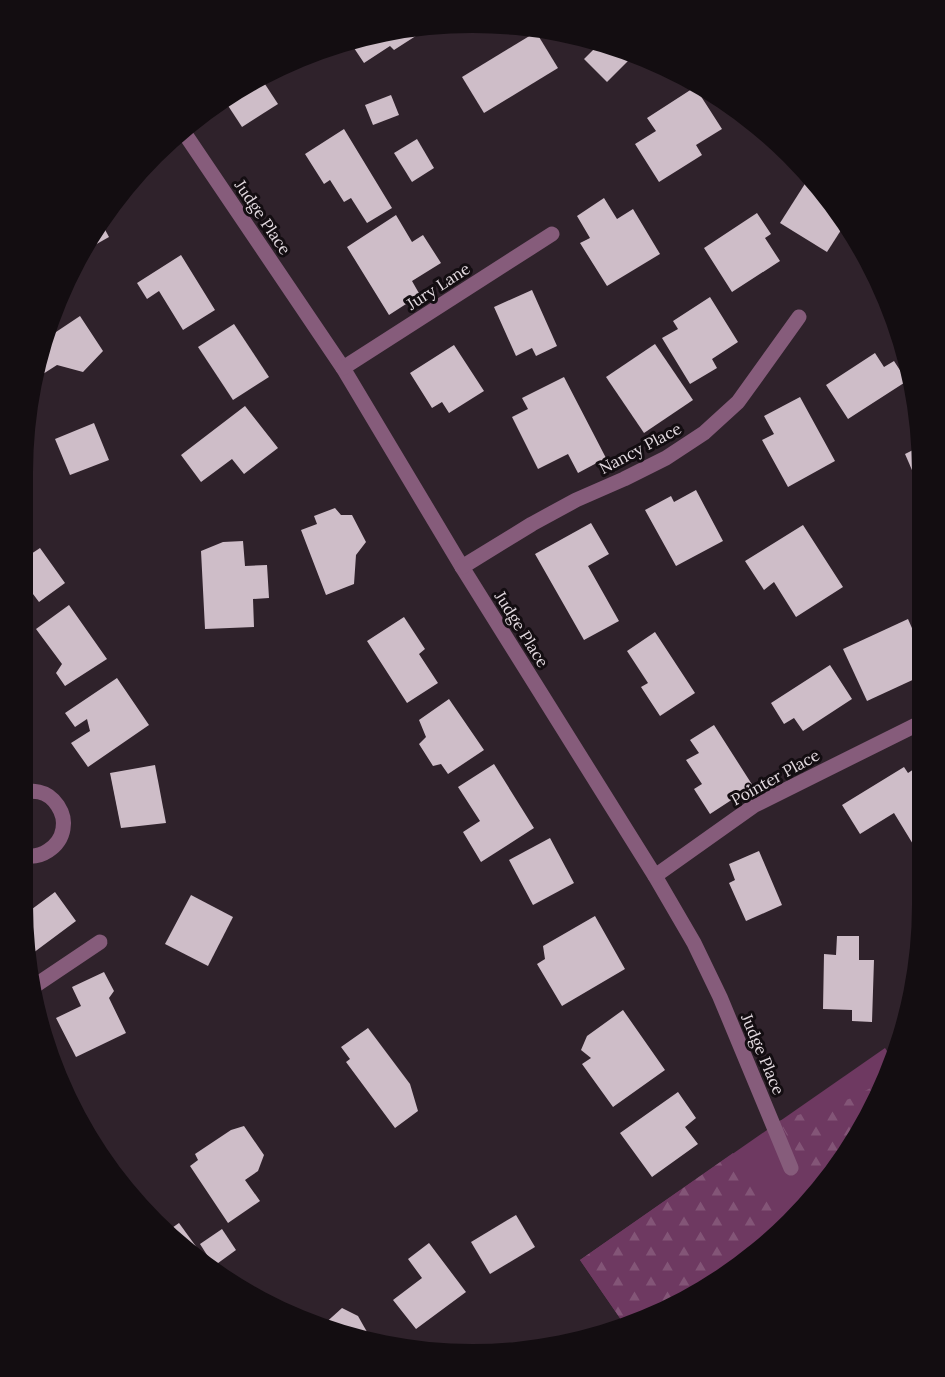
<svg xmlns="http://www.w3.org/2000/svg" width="945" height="1377" viewBox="0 0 945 1377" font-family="Lora,serif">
	<defs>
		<pattern id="forest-firs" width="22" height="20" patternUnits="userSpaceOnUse" patternTransform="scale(1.5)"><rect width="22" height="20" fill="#6e3961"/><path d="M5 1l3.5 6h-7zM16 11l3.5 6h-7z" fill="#835577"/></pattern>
	</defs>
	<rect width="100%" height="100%" fill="#2f222b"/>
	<polygon fill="#6e3961" points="885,1048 893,1060 888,1077 846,1155 790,1223 672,1308 624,1324 580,1260"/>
	<polygon fill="url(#forest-firs)" points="887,1079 846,1155 790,1223 672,1308 624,1324 580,1260 733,1153 778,1204 812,1180 779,1121 852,1098"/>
	<g fill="#cebdc8">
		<polygon points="420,28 422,32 394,50 390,46 364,63 350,42 385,31"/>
		<polygon points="536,32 558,68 484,113 462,77"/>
		<polygon points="594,41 635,54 607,82 584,59 598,45"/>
		<polygon points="261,78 278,104 242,127 223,98"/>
		<polygon points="695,87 722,129 696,145 702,155 659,182 635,144 656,131 647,118"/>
		<polygon points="391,95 399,115 373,125 365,105"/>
		<polygon points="344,129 392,208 367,223 351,198 344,202 330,180 324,184 305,154"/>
		<polygon points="417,139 434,168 412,182 394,153"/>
		<polygon points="808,179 843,227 827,252 780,223"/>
		<polygon points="604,198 617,219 633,209 660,254 607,286 580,243 590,238 577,216"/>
		<polygon points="757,213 771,234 765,238 780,261 732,292 704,248"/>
		<polygon points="396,215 412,242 423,235 441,263 412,281 420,295 389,315 347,247"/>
		<polygon points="103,226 109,237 86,250"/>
		<polygon points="181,255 215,310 183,330 159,291 147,299 137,283"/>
		<polygon points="532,290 557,346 536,356 532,348 516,356 494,307"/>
		<polygon points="710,297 738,342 712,359 717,368 690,384 662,338 678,329 673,321"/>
		<polygon points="80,316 103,351 83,372 57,365 32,381 47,338"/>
		<polygon points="234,324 269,377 233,400 198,347"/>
		<polygon points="655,344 693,400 644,433 606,377"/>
		<polygon points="454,345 484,391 449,413 442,402 432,408 410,373"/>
		<polygon points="875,353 884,367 894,361 907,381 848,419 826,385"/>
		<polygon points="564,377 606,458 578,473 568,454 538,469 512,417 528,409 522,398"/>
		<polygon points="800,397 835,461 788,487 762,440 774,434 764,416"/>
		<polygon points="245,406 278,448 244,474 232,459 201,482 181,455"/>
		<polygon points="94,423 109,460 70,475 55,439"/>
		<polygon points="915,449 915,477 905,454"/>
		<polygon points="696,490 723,541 676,566 645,510 671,496 674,502"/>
		<polygon points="335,508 341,515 352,515 366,542 356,555 354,584 326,595 301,530 317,524 314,516"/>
		<polygon points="591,523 609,554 588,566 619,621 584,640 535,554"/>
		<polygon points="803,525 843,587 796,617 774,582 764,590 745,561"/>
		<polygon points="243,541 245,566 267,565 269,598 253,599 254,627 205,629 201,551 223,542"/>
		<polygon points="40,548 65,583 39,602 30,590 28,591 28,556"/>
		<polygon points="69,605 107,659 65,686 56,673 62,664 36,629"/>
		<polygon points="404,617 425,649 419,654 438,683 407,703 367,641"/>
		<polygon points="908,619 918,642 919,677 867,701 843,649"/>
		<polygon points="655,632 695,693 660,716 641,687 648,683 627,651"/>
		<polygon points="830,665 852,699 803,731 794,718 784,724 771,703"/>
		<polygon points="117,678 149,725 88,767 71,743 90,731 87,719 75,727 65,713"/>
		<polygon points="449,699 484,750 448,774 441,764 433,766 419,744 426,737 419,720"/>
		<polygon points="714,725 753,786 710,814 694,789 702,784 686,760 699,753 690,740"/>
		<polygon points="494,764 534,828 481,862 463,832 480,821 458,787"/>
		<polygon points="155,765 166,823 121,828 110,773"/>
		<polygon points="920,765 922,852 919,854 894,813 860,834 842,805 904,767 908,773"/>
		<polygon points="550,838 574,883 533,905 509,860"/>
		<polygon points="759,851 782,905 746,921 729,883 735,880 729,864"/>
		<polygon points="55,892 76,921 29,956 23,910 28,912"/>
		<polygon points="191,895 233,917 208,966 165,944"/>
		<polygon points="595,916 625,969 562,1006 537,964 545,959 543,946"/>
		<polygon points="837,936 859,936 859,960 874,960 872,1022 852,1021 852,1010 823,1009 824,954 836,955"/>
		<polygon points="104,972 114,991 109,998 126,1033 76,1057 56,1018 81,1006 72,987"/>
		<polygon points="623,1010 665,1070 613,1107 582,1064 591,1058 581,1050 587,1036"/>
		<polygon points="368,1028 410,1084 418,1111 395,1128 346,1062 350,1059 341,1047"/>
		<polygon points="678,1092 696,1118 685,1127 698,1144 652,1177 620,1133"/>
		<polygon points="244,1126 264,1155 258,1171 245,1180 260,1201 228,1223 190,1166 198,1160 195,1154 231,1130"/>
		<polygon points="516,1215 535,1247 490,1274 471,1242"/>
		<polygon points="179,1223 208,1263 176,1243 166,1232"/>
		<polygon points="222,1229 236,1250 214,1266 200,1244"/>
		<polygon points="429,1243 466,1292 416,1329 393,1300 422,1278 408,1259"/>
		<polygon points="342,1308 358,1316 371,1339 322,1326"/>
	</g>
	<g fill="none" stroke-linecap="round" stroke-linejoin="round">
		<g stroke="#865c7b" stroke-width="15">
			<polyline points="183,131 343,368 462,567 655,876 694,943 720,997 791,1168"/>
			<polyline points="343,368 552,234"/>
			<polyline points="462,567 532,524 576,500 624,479 666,458 704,433 738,402 799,317"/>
			<path d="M23,855C40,860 60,847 63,829C66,813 54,795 39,792C34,791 29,791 24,791"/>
			<polyline points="655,876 755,805 920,723"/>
			<polyline points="33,987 100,942"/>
		</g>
	</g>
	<g text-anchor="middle" stroke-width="6" stroke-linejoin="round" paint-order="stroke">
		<g font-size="16" fill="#e4dbe1" stroke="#130d11">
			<text transform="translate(263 217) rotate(56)" y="6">Judge Place</text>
			<text transform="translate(438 286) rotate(-33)" y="6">Jury Lane</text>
			<text transform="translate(640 448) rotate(-28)" y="6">Nancy Place</text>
			<text transform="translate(522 629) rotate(58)" y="6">Judge Place</text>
			<text transform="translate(775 777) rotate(-29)" y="6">Pointer Place</text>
			<text transform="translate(763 1054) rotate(67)" y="6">Judge Place</text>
		</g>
	</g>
	<path d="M0 0H945V1377H0ZM472 33H473A439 439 0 0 1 912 472V905A439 439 0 0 1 473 1344H472A439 439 0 0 1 33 905V472A439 439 0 0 1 472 33Z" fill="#130d11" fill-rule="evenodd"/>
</svg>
